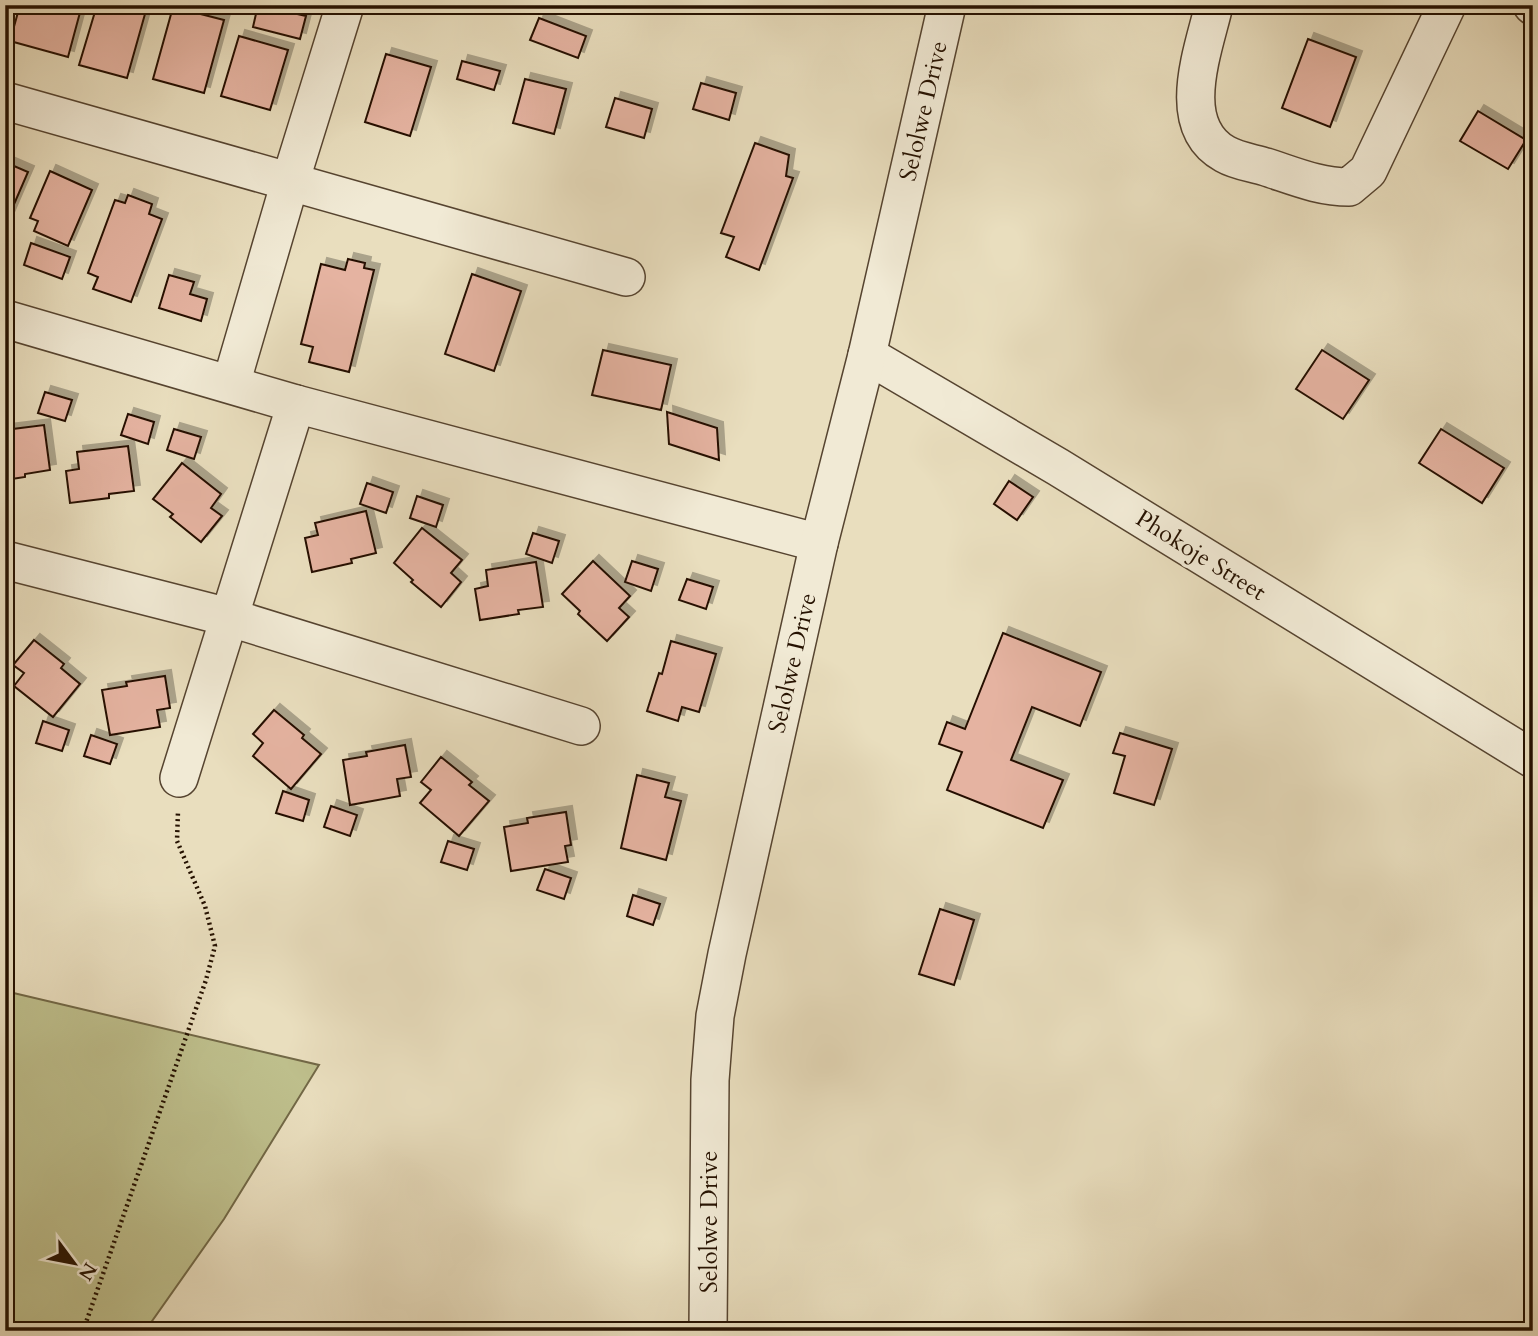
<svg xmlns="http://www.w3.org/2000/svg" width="1538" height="1336" viewBox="0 0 1538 1336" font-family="Cardo,serif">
	<defs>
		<filter id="shadow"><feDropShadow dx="6" dy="-6" stdDeviation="0" flood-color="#0004"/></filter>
	</defs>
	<rect width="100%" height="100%" fill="#e9debe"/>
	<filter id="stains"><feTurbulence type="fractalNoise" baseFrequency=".00286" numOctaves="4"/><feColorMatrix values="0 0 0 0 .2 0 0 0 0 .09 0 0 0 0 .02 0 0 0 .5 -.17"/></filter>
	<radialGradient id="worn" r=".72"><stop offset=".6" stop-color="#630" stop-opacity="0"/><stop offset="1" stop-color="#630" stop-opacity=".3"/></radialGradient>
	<polygon fill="#bebf8c" stroke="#726846" stroke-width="2" points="5,991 319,1065 224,1219 145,1331 5,1331"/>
	<g fill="#e5b3a1" stroke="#251100" stroke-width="2" filter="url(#shadow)">
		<polygon points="20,5 82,5 68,57 10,41"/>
		<polygon points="97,5 114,5 145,14 127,78 79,65"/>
		<polygon points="258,5 306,16 300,39 253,27"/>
		<polygon points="173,7 224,20 204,93 153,79"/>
		<polygon points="539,18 586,36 578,58 530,40"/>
		<polygon points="239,36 288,50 270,110 221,96"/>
		<polygon points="1308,39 1356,57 1330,127 1282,108"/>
		<polygon points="386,54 431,67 410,136 365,122"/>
		<polygon points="462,61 500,71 494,90 457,79"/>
		<polygon points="525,79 566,89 554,134 513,123"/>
		<polygon points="701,83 736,93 729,120 693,109"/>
		<polygon points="615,98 652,109 644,138 606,127"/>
		<polygon points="1478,111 1526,140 1508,169 1460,141"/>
		<polygon points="755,143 789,155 786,176 793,178 759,270 726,257 734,237 721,233"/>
		<polygon points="7,163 28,172 5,225 5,168"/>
		<polygon points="50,171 92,190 68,246 34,231 38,221 30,218"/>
		<polygon points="128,195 152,204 149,214 162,219 131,302 93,289 98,277 88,273 115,200 125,203"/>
		<polygon points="31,243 70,257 62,279 24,265"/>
		<polygon points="348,259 365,263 364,268 374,270 349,372 309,362 313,347 301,344 321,264 345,270"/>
		<polygon points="472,274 521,291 494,371 445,354"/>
		<polygon points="169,275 194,282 190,294 207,299 201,321 159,308"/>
		<polygon points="603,350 671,365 661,410 592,395"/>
		<polygon points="1322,350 1369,380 1343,419 1296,389"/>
		<polygon points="45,392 72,400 65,421 38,413"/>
		<polygon points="667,412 717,428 719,460 669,444"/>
		<polygon points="128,414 154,422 148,444 121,435"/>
		<polygon points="44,425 50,470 25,474 25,477 5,480 5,430"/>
		<polygon points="174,429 201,437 194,459 167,450"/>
		<polygon points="1441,429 1504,468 1482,503 1419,463"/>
		<polygon points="128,446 134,491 109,494 109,498 70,503 66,471 79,469 77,452"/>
		<polygon points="182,463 221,494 211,508 222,516 201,542 170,517 173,514 153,499"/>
		<polygon points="1009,481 1033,497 1017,520 994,504"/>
		<polygon points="367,483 393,492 386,513 360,504"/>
		<polygon points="417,496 443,505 436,527 410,518"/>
		<polygon points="366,511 376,553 351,559 352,563 312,572 305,538 318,535 315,523"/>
		<polygon points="422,528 462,560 451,573 461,582 441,607 411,582 413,580 394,563"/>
		<polygon points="533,533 559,541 552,563 526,554"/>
		<polygon points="593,561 630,596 619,608 629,617 607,641 578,614 580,611 562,594"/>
		<polygon points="632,561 658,569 651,591 625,582"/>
		<polygon points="536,562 543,607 518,610 519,614 480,620 475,589 488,586 486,570"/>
		<polygon points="687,579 713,587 706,609 679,600"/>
		<polygon points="1003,633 1101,672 1080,726 1032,707 1011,760 1063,780 1043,828 947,790 962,752 939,744 947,722 965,729"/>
		<polygon points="34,640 64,664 61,668 80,684 53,717 14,686 24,673 13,665"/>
		<polygon points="671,641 716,654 699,712 682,707 678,721 647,711 659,673 662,674"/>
		<polygon points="165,676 170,708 157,710 160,727 110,735 102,690 127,686 126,682"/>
		<polygon points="274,710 304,735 302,738 321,754 291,789 253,756 263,743 253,734"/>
		<polygon points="43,721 69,730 62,751 36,743"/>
		<polygon points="1120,733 1172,749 1154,805 1114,793 1125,756 1113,753"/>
		<polygon points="91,735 117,744 110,764 84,756"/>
		<polygon points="405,745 411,777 397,779 400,796 350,805 343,760 367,756 366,752"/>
		<polygon points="441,757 472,782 469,785 489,801 459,836 420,803 431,790 421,782"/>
		<polygon points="637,775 669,783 665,797 681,801 666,860 621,848"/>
		<polygon points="283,791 309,800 303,821 276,813"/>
		<polygon points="331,806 357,815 350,836 324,827"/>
		<polygon points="566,812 571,845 565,846 568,862 511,871 504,827 528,823 527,818"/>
		<polygon points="448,841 474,849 467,870 441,862"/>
		<polygon points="545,869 571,878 564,899 537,890"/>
		<polygon points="633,895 660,904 653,925 627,916"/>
		<polygon points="940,909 974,920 954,985 919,974"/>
	</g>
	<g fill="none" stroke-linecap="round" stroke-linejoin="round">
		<defs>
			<g id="minor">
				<path d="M1214,5C1204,49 1173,125 1225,154C1237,161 1253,163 1266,167C1294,176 1319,187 1349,187L1368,171L1447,5"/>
				<polyline points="1532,5 1533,6"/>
				<polyline points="5,101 626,277"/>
				<polyline points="5,319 296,404 819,543"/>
				<polyline points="867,355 1058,467 1533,759"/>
				<polyline points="231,384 290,182 345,5"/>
				<polyline points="5,560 228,617 581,726"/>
				<polyline points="179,778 296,404"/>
				<polyline points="708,1331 710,1080 715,1016 727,954 819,543 867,355 947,5"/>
			</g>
		</defs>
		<use href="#minor" stroke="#564430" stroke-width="40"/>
		<polyline stroke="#251100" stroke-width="4.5" stroke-dasharray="2 3.5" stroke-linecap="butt" points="83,1331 206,980 215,946 205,906 177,841 178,811"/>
		<use href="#minor" stroke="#f1ead5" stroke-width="37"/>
	</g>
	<g text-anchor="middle" stroke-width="7" stroke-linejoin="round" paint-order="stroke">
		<g font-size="24" fill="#251100" stroke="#f1ead5">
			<text transform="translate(923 111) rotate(-77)" y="8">Selolwe Drive</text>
			<text transform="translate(1201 555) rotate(32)" y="8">Phokoje Street</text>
			<text transform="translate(792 663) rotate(-77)" y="8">Selolwe Drive</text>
			<text transform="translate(709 1222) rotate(-90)" y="8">Selolwe Drive</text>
		</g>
	</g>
	<rect width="1538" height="1336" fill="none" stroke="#e9debe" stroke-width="28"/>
	<rect x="7" y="7" width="1524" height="1322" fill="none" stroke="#251100" stroke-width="3.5"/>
	<rect x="14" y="14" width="1510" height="1308" fill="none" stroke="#251100" stroke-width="2"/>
	<g transform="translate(74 1263) rotate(122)" stroke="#f1ead5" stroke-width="5" paint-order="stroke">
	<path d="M0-5L12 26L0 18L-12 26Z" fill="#251100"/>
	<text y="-10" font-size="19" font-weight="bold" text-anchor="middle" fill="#251100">N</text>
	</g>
	<rect width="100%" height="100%" filter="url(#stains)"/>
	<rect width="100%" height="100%" fill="url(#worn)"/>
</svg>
